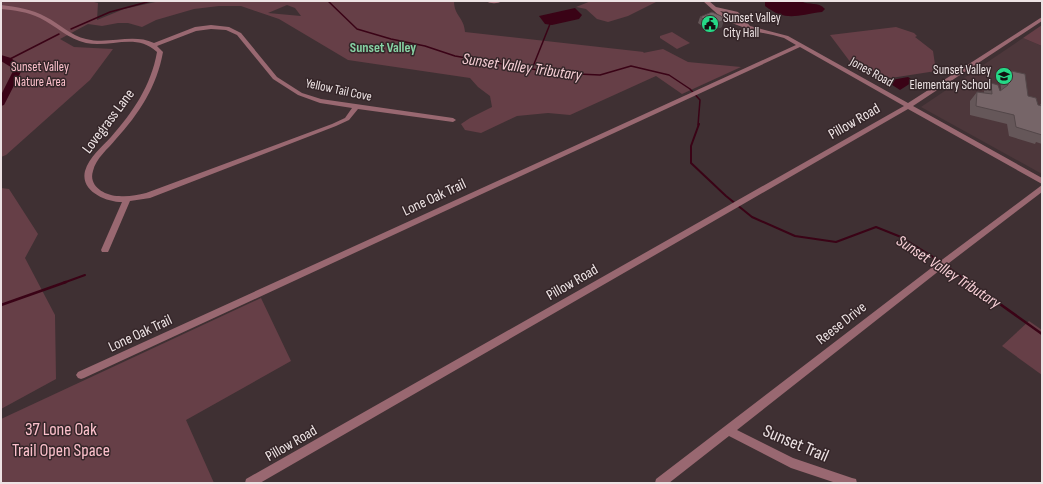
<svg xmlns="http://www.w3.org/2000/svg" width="1043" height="484" viewBox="0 0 1043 484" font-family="'Sofia Sans Condensed',sans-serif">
	<rect width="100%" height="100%" fill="#3f3033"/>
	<polygon fill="#4d373b" points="1023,38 1042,46 1042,174 921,107"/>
	<g fill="#663f47" fill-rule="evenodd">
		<path d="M1,1H90L98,3L97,20L124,9L160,1H454C454,16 464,17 465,32L644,52L643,53L663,49L688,62L741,67L682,94L656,76L570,115L548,113L517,116L481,133L465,130L461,124L470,118L492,107L490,96L478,87L470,78L348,60L279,19L241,6H219L194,9L156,20L142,27L128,23H118L102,26L88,24L60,39L74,47L113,49L90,80L6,155L1,157ZM287,5L295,8L301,16L268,13Z"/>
		<polygon points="591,1 656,1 656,2 628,16 608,22 597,19 586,9 576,7"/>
		<polygon points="1042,25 1042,46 1023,38"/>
		<polygon points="896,27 914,33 917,36 915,37 933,51 936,71 891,78 851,63 830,35"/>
		<polygon points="672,32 690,43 677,49 660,38 660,36"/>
		<polygon points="1,188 9,189 38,234 25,258 55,315 56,379 1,409"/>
		<polygon points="261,298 291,361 186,420 214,483 1,483 1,419"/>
		<polygon points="1029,321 1042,330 1042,375 1002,346"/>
	</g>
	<g fill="#3a0316">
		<path d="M765,1H801C809,6 818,1 825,9L822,12C797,15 786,22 765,6Z"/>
		<polygon points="575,8 582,15 579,19 552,25 545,24 539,16"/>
		<polygon points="908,77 914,81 900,90 886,81"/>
	</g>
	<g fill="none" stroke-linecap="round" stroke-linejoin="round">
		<g stroke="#3a0316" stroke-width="1.5">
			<polyline points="328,1 357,29 391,39 425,46 455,56 556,73 600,75 631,66 669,75 690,89 700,100 698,125"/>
			<polyline points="71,29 110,12 151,1"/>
			<polyline points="8,60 59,34"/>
			<polyline points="532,69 550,24"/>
		</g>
		<g stroke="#3a0316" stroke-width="2">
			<polyline points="699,124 691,146 691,163 726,196 752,217 795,236 836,242 876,227 901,237 941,262"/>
			<polyline points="945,265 970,283"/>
			<polyline points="63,283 85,275"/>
		</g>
		<g stroke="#3a0316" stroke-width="2.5">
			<polyline points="969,282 1042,334"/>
			<polyline points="1,305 66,282"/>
		</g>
		<polygon fill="#3a0316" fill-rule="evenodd" points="1,55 11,58 23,68 4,105 1,106 1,95 14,69 1,61"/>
		<g fill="#996871" fill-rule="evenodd">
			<path d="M486,1H502C498,4 490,4 486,1Z"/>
			<path d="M703,1H709L716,7L738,12L750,26L788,36L908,103L1042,17V21L913,106L1042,178V184L908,109L260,483H245L246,479L904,106L800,47L84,378L81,379L78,378L76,375L78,372L796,45L784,38L773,35L753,31L724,20ZM720,11L734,14L742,23L728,18Z"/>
			<path d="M1,5C16,7 32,9 46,17C60,24 71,36 86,39C109,45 132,33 154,43L195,27L211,25L229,27L241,33L277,77L302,93L321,99L453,118L456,120L453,122L358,109L349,120L336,126L150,198L130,201L109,250L108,252H102L101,250L122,202C106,202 80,191 85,171C89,157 102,147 111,137C133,112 151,86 157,52C136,32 111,48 86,43C68,39 56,26 40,18C28,12 14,10 1,9ZM211,29L226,30L237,35L273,79L298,95L320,103L352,108L345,118L332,124L146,193C137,195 128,197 119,196C105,196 88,186 93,171C96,158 108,149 116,139C139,114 157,86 163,52L157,46L196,31Z"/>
			<polygon points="1042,185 1042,192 949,263 737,430 793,458 852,478 856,479 857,483 836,483 791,468 729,436 669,483 655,483 656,479 943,259"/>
		</g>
	</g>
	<g fill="#655759">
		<polygon points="712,12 722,27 715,29 710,26 705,28 698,23 700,17"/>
		<polygon points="1007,70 1028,96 1038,105 1040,105 1042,102 1042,144 1036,142 1035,144 1009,136 1007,124 970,115 970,101 977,92 984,93 984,91 991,83 1000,91 1001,89 1000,78"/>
	</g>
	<g fill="#534749">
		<polygon points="711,20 710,26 705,28 707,21"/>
		<polygon points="724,20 722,27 715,29 717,23"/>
	</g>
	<g fill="#766568" stroke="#534749">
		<polygon points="712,12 721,16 724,20 717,23 711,20 707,21 700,17"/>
		<polygon points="1007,70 1025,74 1028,96 1036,98 1038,105 1042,106 1042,135 1016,127 1014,115 976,106 977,92 992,94 991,83 998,85 1000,91 1008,85"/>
	</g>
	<defs>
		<symbol id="civic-disc" viewBox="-11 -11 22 22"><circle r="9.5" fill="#25d886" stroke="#352629"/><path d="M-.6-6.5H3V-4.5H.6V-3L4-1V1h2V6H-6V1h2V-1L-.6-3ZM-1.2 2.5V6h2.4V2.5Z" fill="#111"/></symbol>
		<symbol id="school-disc" viewBox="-11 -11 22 22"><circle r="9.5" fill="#25d886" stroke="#352629"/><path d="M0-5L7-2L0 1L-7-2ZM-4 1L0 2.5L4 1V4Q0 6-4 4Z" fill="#111"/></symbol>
	</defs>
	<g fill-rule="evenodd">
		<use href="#civic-disc" x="700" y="14" width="20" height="20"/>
		<use href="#school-disc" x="994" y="66" width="20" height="20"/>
	</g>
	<g text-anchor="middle" stroke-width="3" stroke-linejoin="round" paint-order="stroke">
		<g font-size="13" fill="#ede3e4" stroke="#352629" text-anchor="start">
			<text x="723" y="22">Sunset Valley<tspan x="723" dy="15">City Hall</tspan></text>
			<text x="991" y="74" text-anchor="end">Sunset Valley<tspan x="991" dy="15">Elementary School</tspan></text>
		</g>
		<g font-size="13" fill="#fbc0cb" stroke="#352629">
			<text x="40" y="71">Sunset Valley<tspan x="40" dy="15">Nature Area</tspan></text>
		</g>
		<g font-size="13" fill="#ede3e4" stroke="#352629">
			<text transform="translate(872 71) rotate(29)" y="5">Jones Road</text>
			<text transform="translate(339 89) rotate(12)" y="5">Yellow Tail Cove</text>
		</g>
		<g font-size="14" font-weight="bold" fill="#87d2a4" stroke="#352629">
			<text x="383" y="52">Sunset Valley</text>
		</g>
		<g font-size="15" fill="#ede3e4" stroke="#352629">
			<text transform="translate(108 121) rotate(-53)" y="5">Lovegrass Lane</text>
			<text transform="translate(854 121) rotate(-30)" y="5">Pillow Road</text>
			<text transform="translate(434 197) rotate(-25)" y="5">Lone Oak Trail</text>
			<text transform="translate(572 282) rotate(-30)" y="5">Pillow Road</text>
			<text transform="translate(841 323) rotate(-38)" y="5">Reese Drive</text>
			<text transform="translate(140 333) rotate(-25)" y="5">Lone Oak Trail</text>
			<text transform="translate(291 443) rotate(-30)" y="5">Pillow Road</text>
		</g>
		<g font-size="16" font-style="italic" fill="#f8d0d7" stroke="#352629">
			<text transform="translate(522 66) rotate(8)" y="6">Sunset Valley Tributary</text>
			<text transform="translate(949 271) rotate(33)" y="6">Sunset Valley Tributary</text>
		</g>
		<g font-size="18" fill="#fbc0cb" stroke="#352629">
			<text x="61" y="435">37 Lone Oak<tspan x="61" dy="21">Trail Open Space</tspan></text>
		</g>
		<g font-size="18" fill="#ede3e4" stroke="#352629">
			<text transform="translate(796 443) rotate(23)" y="6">Sunset Trail</text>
		</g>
	</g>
	<rect width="1043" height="484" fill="none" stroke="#ede3e4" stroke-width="4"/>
</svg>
